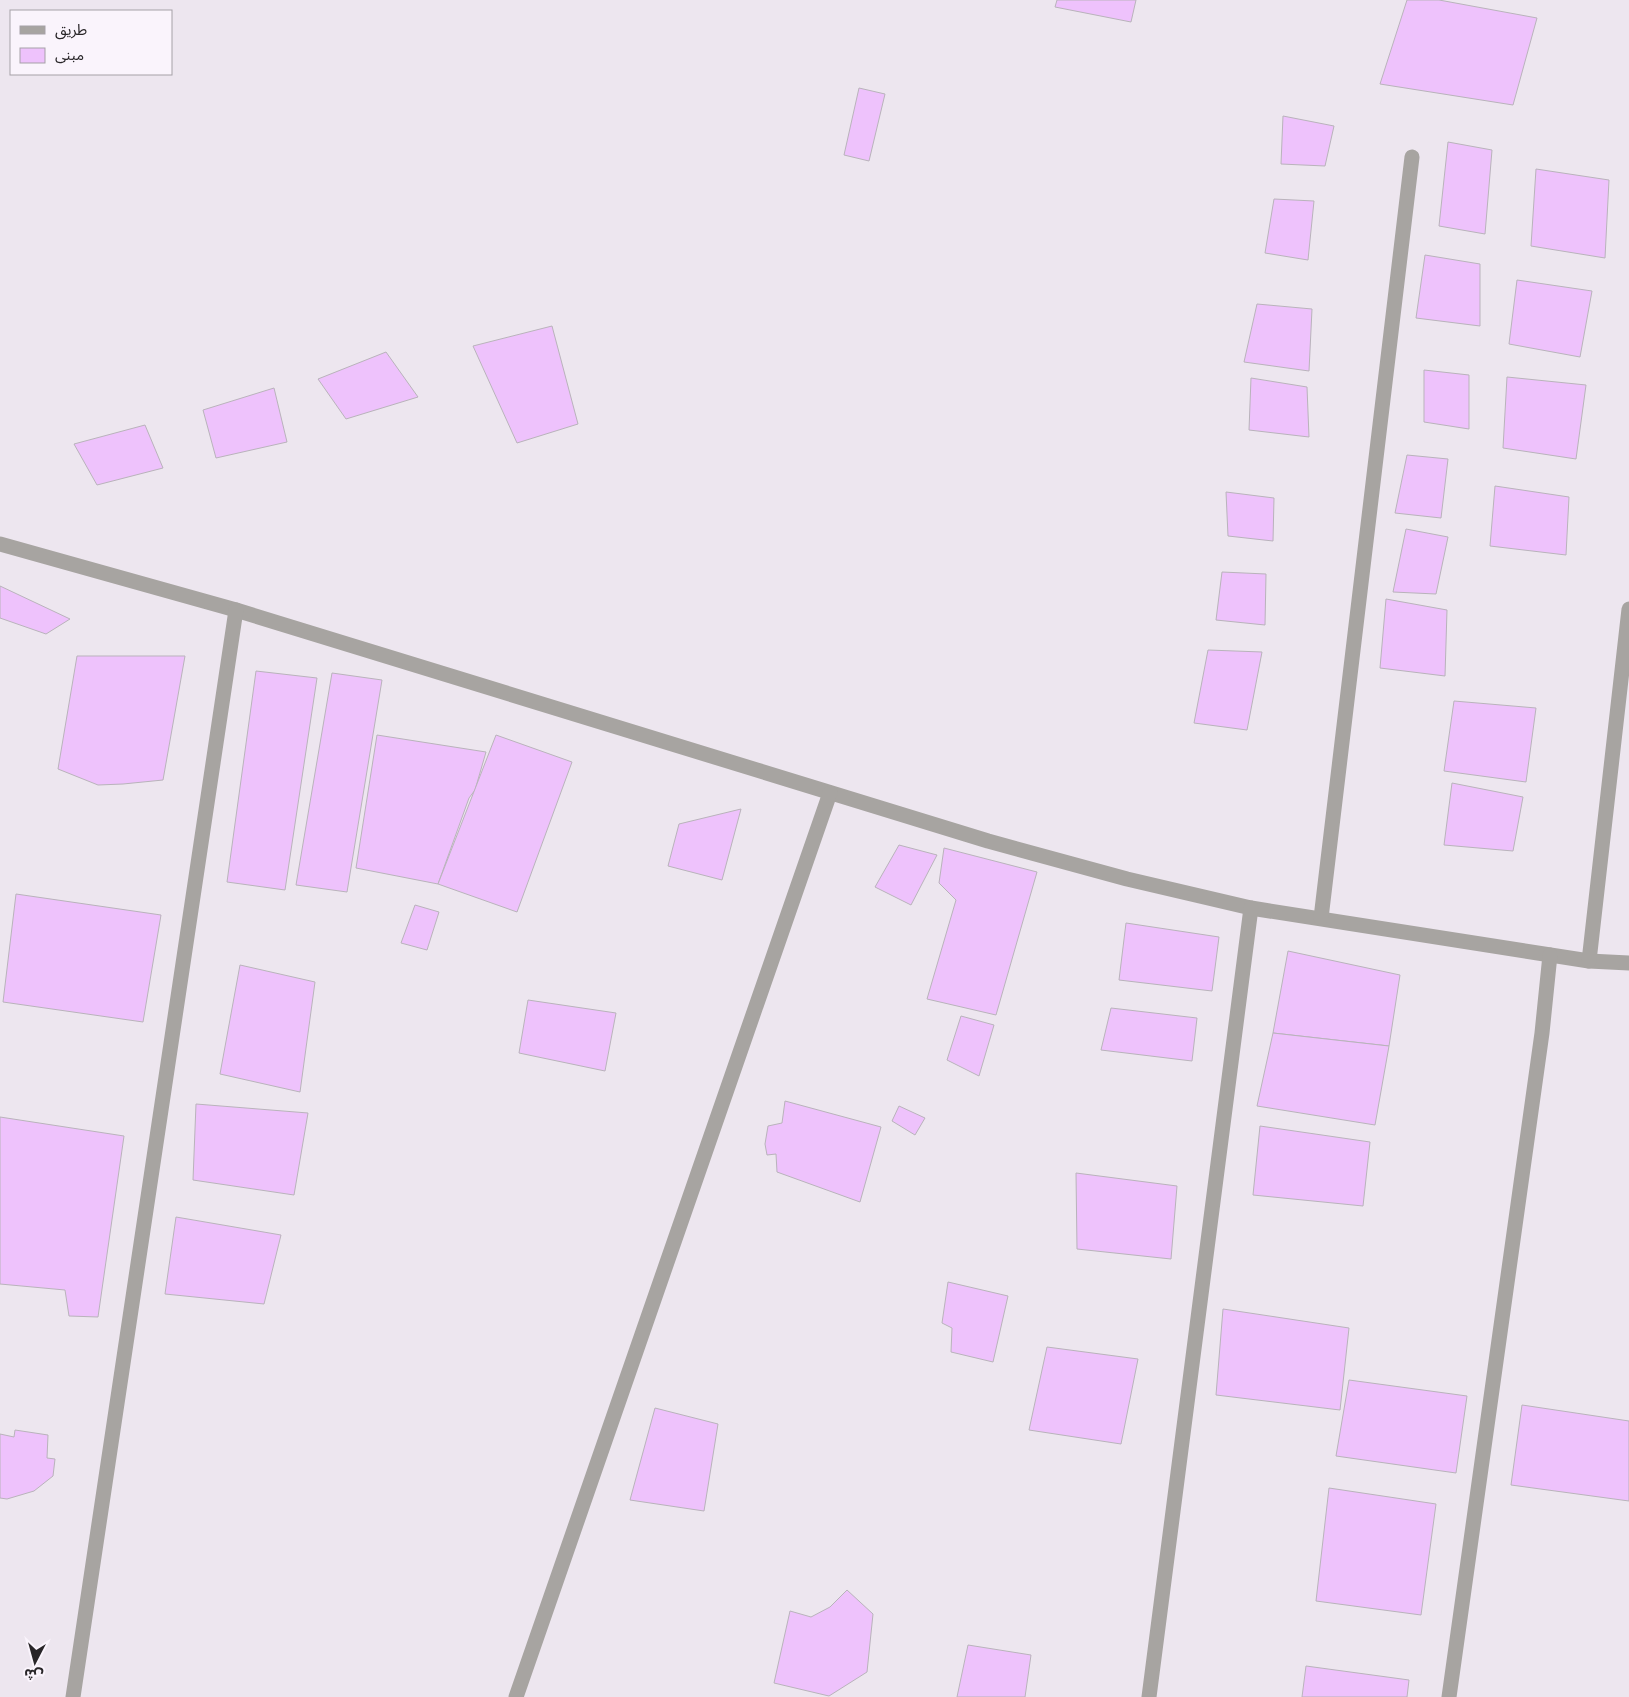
<svg xmlns="http://www.w3.org/2000/svg" width="1629" height="1697" viewBox="0 0 1629 1697" font-family="Quicksand,'Noto Sans Arabic',sans-serif">
	<rect width="100%" height="100%" fill="#ede6ef"/>
	<g fill="#eec2fc" stroke="#b9b3bb">
		<polygon points="1057,0 1136,0 1131,22 1055,7"/>
		<polygon points="1407,0 1439,0 1537,18 1513,105 1380,84"/>
		<polygon points="859,88 885,94 869,161 844,155"/>
		<polygon points="1283,116 1334,126 1325,166 1281,164"/>
		<polygon points="1448,142 1492,150 1485,234 1439,226"/>
		<polygon points="1536,169 1609,180 1605,258 1531,246"/>
		<polygon points="1274,199 1314,201 1308,260 1265,253"/>
		<polygon points="1425,255 1480,264 1480,326 1416,318"/>
		<polygon points="1517,280 1592,291 1580,357 1509,344"/>
		<polygon points="1257,304 1312,309 1309,371 1244,362"/>
		<polygon points="552,326 578,424 517,443 473,346"/>
		<polygon points="386,352 418,397 346,419 318,379"/>
		<polygon points="1424,370 1469,375 1469,429 1424,422"/>
		<polygon points="1507,377 1586,385 1576,459 1503,448"/>
		<polygon points="1251,378 1307,387 1309,437 1249,430"/>
		<polygon points="274,388 287,442 216,458 203,410"/>
		<polygon points="145,425 163,468 97,485 74,444"/>
		<polygon points="1407,455 1448,459 1441,518 1395,513"/>
		<polygon points="1495,486 1569,497 1566,555 1490,546"/>
		<polygon points="1226,492 1274,498 1273,541 1228,536"/>
		<polygon points="1406,529 1448,537 1436,594 1393,592"/>
		<polygon points="1222,572 1266,574 1265,625 1216,620"/>
		<polygon points="0,586 70,619 46,634 0,618"/>
		<polygon points="1386,599 1447,610 1445,676 1380,668"/>
		<polygon points="1208,650 1262,652 1247,730 1194,723"/>
		<polygon points="77,656 185,656 163,780 123,784 98,785 58,769"/>
		<polygon points="256,671 317,678 285,890 227,882"/>
		<polygon points="332,673 382,680 347,892 296,885"/>
		<polygon points="1454,701 1536,708 1526,782 1444,771"/>
		<polygon points="377,735 486,752 475,790 469,798 438,884 356,868"/>
		<polygon points="496,735 572,762 517,912 438,884"/>
		<polygon points="1452,783 1523,797 1513,851 1444,845"/>
		<polygon points="741,809 722,880 668,866 679,824"/>
		<polygon points="899,845 937,855 911,905 875,887"/>
		<polygon points="944,848 1037,872 996,1015 927,999 956,900 939,883"/>
		<polygon points="16,894 161,915 143,1022 3,1002"/>
		<polygon points="415,905 439,912 427,950 401,943"/>
		<polygon points="1126,923 1219,937 1212,991 1119,980"/>
		<polygon points="1288,951 1400,975 1389,1046 1273,1033"/>
		<polygon points="240,965 315,982 300,1092 220,1074"/>
		<polygon points="528,1000 616,1013 605,1071 519,1053"/>
		<polygon points="1111,1008 1197,1018 1192,1061 1101,1050"/>
		<polygon points="961,1016 994,1025 979,1076 947,1060"/>
		<polygon points="1273,1033 1389,1046 1375,1125 1257,1106"/>
		<polygon points="785,1101 881,1127 860,1202 777,1172 776,1154 767,1155 765,1144 768,1126 782,1123"/>
		<polygon points="196,1104 308,1113 294,1195 193,1180"/>
		<polygon points="899,1106 925,1118 915,1135 892,1121"/>
		<polygon points="0,1117 124,1136 98,1317 69,1316 65,1290 0,1284"/>
		<polygon points="1260,1126 1370,1142 1363,1206 1253,1195"/>
		<polygon points="1076,1173 1177,1186 1171,1259 1077,1249"/>
		<polygon points="176,1217 281,1235 264,1304 165,1294"/>
		<polygon points="948,1282 1008,1296 993,1362 951,1352 952,1328 942,1323"/>
		<polygon points="1223,1309 1349,1328 1340,1410 1216,1395"/>
		<polygon points="1047,1347 1138,1359 1121,1444 1029,1430"/>
		<polygon points="1349,1380 1467,1396 1456,1473 1336,1456"/>
		<polygon points="1522,1405 1629,1421 1629,1501 1511,1485"/>
		<polygon points="655,1408 718,1424 704,1511 630,1500"/>
		<polygon points="15,1430 48,1435 47,1458 55,1459 53,1476 34,1491 7,1499 0,1498 0,1434 14,1437"/>
		<polygon points="1329,1488 1436,1504 1421,1615 1316,1601"/>
		<polygon points="847,1590 873,1614 867,1672 829,1696 774,1683 790,1611 811,1617 830,1607"/>
		<polygon points="968,1645 1031,1655 1025,1697 957,1697"/>
		<polygon points="1306,1666 1409,1680 1407,1697 1302,1697"/>
	</g>
	<g fill="none" stroke-linecap="round" stroke-linejoin="round">
		<g stroke="#a7a4a1" stroke-width="15">
			<polyline points="0,544 236,610 988,841 1127,879 1251,908 1589,961 1629,963"/>
			<polyline points="1321,918 1412,157"/>
			<polyline points="1589,961 1629,609"/>
			<polyline points="73,1697 236,610"/>
			<polyline points="516,1697 830,793"/>
			<polyline points="1149,1697 1251,908"/>
			<polyline points="1449,1697 1542,1033 1550,955"/>
		</g>
	</g>
	<rect x="10" y="10" width="162" height="65" fill="#faf4fc" stroke="#a6a1a7"/>
	<rect x="20" y="26" width="25" height="8" fill="#a7a4a1" stroke="#a6a1a7"/>
	<text x="55" y="35" font-size="15" fill="#282528">طريق</text>
	<rect x="20" y="48" width="25" height="15" fill="#eec2fc" stroke="#a6a1a7"/>
	<text x="55" y="60" font-size="15" fill="#282528">مبنى</text>
	<g transform="translate(35 1662) rotate(186)" stroke="#faf4fc" stroke-width="4" paint-order="stroke">
	<path d="M0-4L9 19L0 12L-9 19Z" fill="#282528"/>
	<text y="-8" font-size="14" font-weight="bold" text-anchor="middle" fill="#282528">ش</text>
	</g>
</svg>
